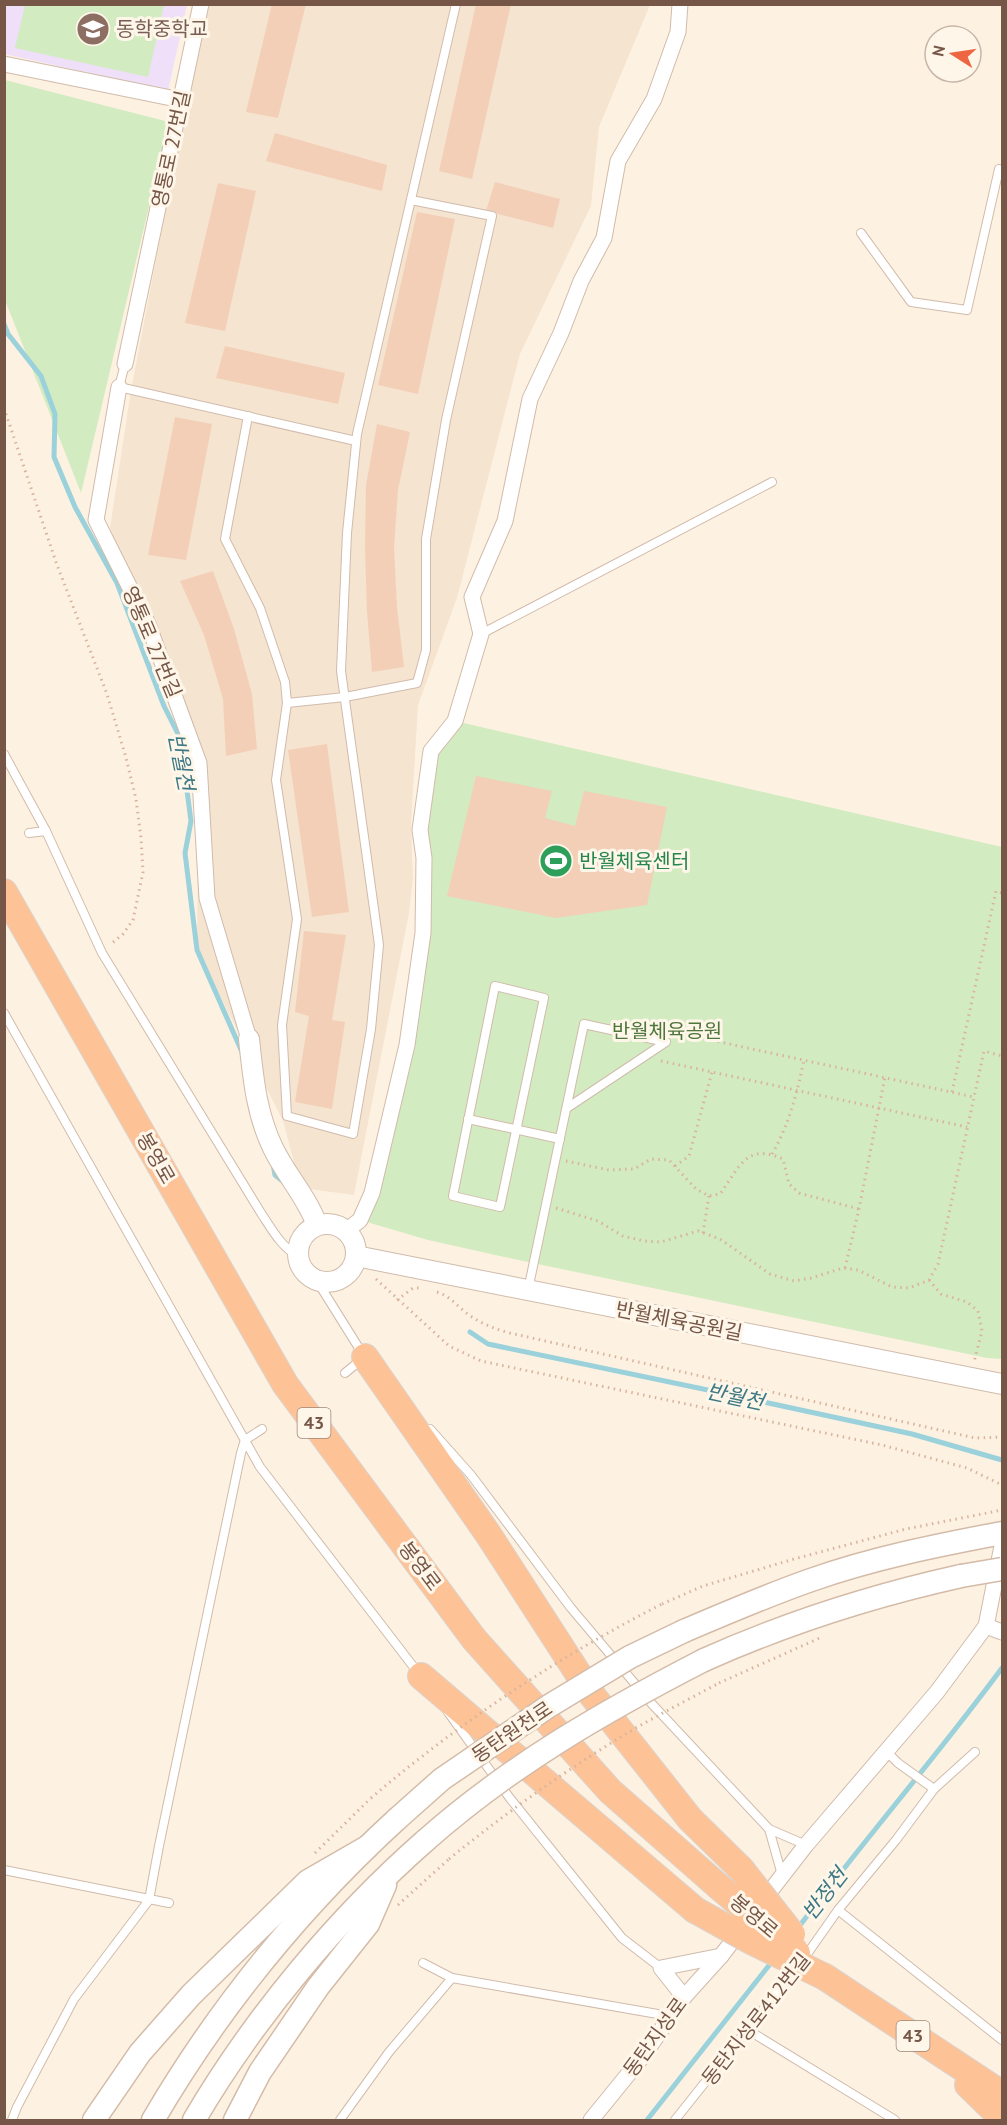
<svg xmlns="http://www.w3.org/2000/svg" width="1007" height="2125" viewBox="0 0 1007 2125" font-family="'PT Sans','Noto Sans KR',sans-serif">
	<rect width="100%" height="100%" fill="#fdf2e2"/>
	<polygon fill="#f5e4d0" points="205,5 650,5 599,127 591,206 520,354 457,598 418,705 411,824 413,878 409,913 354,1195 301,1188 283,1121 197,950 199,763 110,528 131,390"/>
	<polygon fill="#efdff9" points="5,5 187,5 168,91 5,54"/>
	<g fill="#d2ebc0">
		<polygon points="25,5 164,5 148,77 15,48"/>
		<polygon points="5,80 169,122 81,493 5,300"/>
		<polygon points="455,721 1002,847 1002,1359 987,1358 509,1258 428,1240 360,1220 407,1045 431,751"/>
	</g>
	<g fill="none" stroke-linecap="round" stroke-linejoin="round">
		<g stroke="#9bd1da" stroke-width="5">
			<polyline points="4,324 8,334 41,376 55,414 54,457 75,507 117,583 164,706 180,738 191,821 185,853 197,950 242,1052"/>
			<polyline points="273,1164 275,1175 285,1183"/>
			<polyline points="470,1332 488,1344 727,1394 912,1434 1002,1460"/>
			<path d="M798,1928C864,1840 937,1756 1002,1668"/>
			<polyline points="647,2120 774,1959"/>
		</g>
	</g>
	<g fill="#f4cfb8">
		<polygon points="272,4 306,4 278,118 246,112"/>
		<polygon points="476,4 511,4 472,179 439,171"/>
		<polygon points="275,133 387,165 382,191 266,161"/>
		<polygon points="495,182 560,199 553,228 486,211"/>
		<polygon points="218,183 256,191 225,331 185,323"/>
		<polygon points="417,212 455,219 418,394 378,385"/>
		<polygon points="225,346 345,373 338,404 216,378"/>
		<polygon points="175,417 212,424 186,560 148,555"/>
		<polygon points="377,424 410,432 398,490 394,548 397,607 404,667 372,672 367,612 365,548 366,485"/>
		<polygon points="213,571 234,629 252,694 257,749 226,756 223,699 204,635 180,581"/>
		<polygon points="327,744 349,912 312,917 288,750"/>
		<polygon points="476,776 552,791 545,818 575,826 584,791 667,807 647,905 556,918 447,896"/>
		<polygon points="304,931 346,935 332,1020 345,1022 332,1109 295,1102 309,1016 295,1012"/>
	</g>
	<g fill="none" stroke-linecap="round" stroke-linejoin="round">
		<defs>
			<g id="service">
				<polyline points="861,233 911,302 967,310 999,169 1002,170"/>
				<polyline points="125,364 119,387 356,441"/>
				<polyline points="248,416 225,539 260,608 285,682 287,703 345,697 417,683 426,650 426,539 446,420 492,216 411,200"/>
				<polyline points="481,634 772,482"/>
				<polyline points="287,703 276,780 297,919 282,1025 287,1116 353,1134 371,1029 379,945 341,671 347,533 357,434 456,4"/>
				<path d="M4,754L46,831L102,953L261,1213C271,1228 281,1247 298,1256"/>
				<polyline points="29,833 46,831"/>
				<polygon points="495,986 544,998 500,1207 453,1196"/>
				<polyline points="4,1013 260,1467 419,1674"/>
				<polyline points="468,1119 560,1139"/>
				<polyline points="317,1281 362,1353"/>
				<polyline points="528,1290 584,1024 666,1042 567,1108"/>
				<polyline points="345,1373 361,1360"/>
				<polyline points="430,1429 471,1475 571,1608 652,1704 769,1829 806,1845"/>
				<polyline points="448,1712 509,1797 622,1938 661,1968"/>
				<polyline points="886,1751 898,1763 934,1789"/>
				<polyline points="769,1829 782,1875"/>
				<polyline points="4,1870 169,1903"/>
				<polyline points="838,1910 1002,2040"/>
				<polyline points="805,1957 838,1910 896,1840 934,1789 975,1752"/>
				<polyline points="423,1963 452,1978"/>
				<polyline points="748,2030 895,2120"/>
				<polyline points="12,2120 17,2107 74,1999 149,1900 159,1846 241,1453 245,1440 262,1429"/>
				<polyline points="340,2120 389,2052 452,1978 669,2016"/>
				<polyline points="675,2120 797,1967"/>
			</g>
			<g id="minor">
				<polyline points="4,64 181,100"/>
				<polyline points="125,364 201,4"/>
				<polyline points="119,387 96,520 148,624 199,763 207,898 249,1039"/>
				<polyline points="346,1231 360,1220 372,1193 407,1045 423,933 424,858 420,830 431,751 455,721 481,634 472,597 505,521 530,399 561,333 581,281 604,238 618,161 654,99 678,32 680,4"/>
				<polyline points="986,1626 1002,1632"/>
				<polyline points="761,1903 806,1845 937,1692 986,1626 1002,1546"/>
				<polyline points="684,1997 661,1968 721,1956"/>
				<polyline points="591,2120 643,2056 684,1997 721,1956 741,1930"/>
			</g>
			<g id="tertiary">
				<path d="M249,1039C253,1076 256,1113 273,1148C286,1175 307,1197 317,1225"/>
				<circle cx="327" cy="1253" r="29"/>
				<polyline points="356,1256 1002,1384"/>
			</g>
			<g id="secondary">
				<path d="M684,1631C726,1613 768,1595 811,1580C873,1558 939,1545 1002,1533"/>
				<path d="M704,1660C789,1622 871,1596 961,1576"/>
				<polyline points="94,2120 140,2053 191,1995 308,1881 367,1847"/>
				<path d="M153,2120C218,2009 302,1906 397,1819"/>
				<path d="M194,2120C254,2018 337,1918 426,1840"/>
				<polyline points="235,2120 260,2072 318,1987 368,1924 385,1885"/>
			</g>
			<g id="trunk">
				<polyline points="4,892 285,1384 474,1639 610,1791 717,1885"/>
				<polyline points="365,1357 488,1534 592,1695 690,1819 741,1869"/>
				<polyline points="421,1676 695,1910"/>
				<polyline points="825,1977 1002,2094"/>
				<polyline points="968,2085 1002,2118"/>
			</g>
		</defs>
		<use href="#service" stroke="#d1bbab" stroke-width="10"/>
		<use href="#minor" stroke="#d1bbab" stroke-width="17"/>
		<use href="#tertiary" stroke="#d1bbab" stroke-width="22"/>
		<use href="#secondary" stroke="#d4bba8" stroke-width="25"/>
		<use href="#trunk" stroke="#dbd3cf" stroke-width="28"/>
		<g stroke="#d9b39c" stroke-width="3" stroke-dasharray="1.5 4.5" stroke-linecap="butt">
			<polyline points="4,408 57,565 107,694 125,754 136,799 141,838 143,872 133,920 123,934 111,944"/>
			<polyline points="677,1036 683,1034 974,1097"/>
			<polyline points="661,1061 967,1127"/>
			<polyline points="952,1092 996,891 1002,893"/>
			<path d="M772,1154C789,1125 797,1093 804,1060"/>
			<path d="M566,1161L609,1170L634,1169L651,1159L669,1160L696,1189L709,1196L720,1194C739,1168 746,1142 783,1159L789,1184L799,1193L859,1209"/>
			<polyline points="675,1166 689,1156 712,1072"/>
			<polyline points="556,1208 598,1221 623,1236 644,1241 661,1242 698,1231 720,1239 770,1274 794,1281 811,1278 843,1268 858,1270 892,1287 909,1288 929,1280 938,1264 984,1051 1002,1056"/>
			<polyline points="703,1233 709,1196"/>
			<polyline points="845,1268 859,1209 885,1077"/>
			<polyline points="376,1279 449,1346 481,1361 882,1445 967,1468 1002,1485"/>
			<polyline points="929,1280 941,1294 967,1302 978,1311 982,1331 974,1362"/>
			<path d="M437,1292C450,1296 458,1307 469,1315C482,1324 495,1329 510,1333L975,1438L1002,1437"/>
			<polyline points="397,1300 413,1288 419,1288"/>
			<polyline points="662,1604 703,1586 794,1559 906,1529 1002,1510"/>
			<polyline points="719,1683 822,1637"/>
			<polyline points="315,1853 371,1798"/>
			<polyline points="398,1905 449,1859"/>
		</g>
		<use href="#service" stroke="#fff" stroke-width="8"/>
		<use href="#minor" stroke="#fff" stroke-width="15"/>
		<use href="#tertiary" stroke="#fff" stroke-width="20"/>
		<use href="#secondary" stroke="#fff" stroke-width="22"/>
		<use href="#trunk" stroke="#fdc397" stroke-width="26"/>
		<defs>
			<g id="secondary-bridge">
				<polyline points="961,1576 1002,1569"/>
				<polyline points="397,1819 442,1779 549,1706 630,1657 684,1631"/>
				<path d="M426,1840C511,1765 603,1712 704,1660"/>
			</g>
			<g id="trunk-bridge">
				<polyline points="741,1869 792,1934"/>
				<polyline points="717,1885 797,1953"/>
				<polyline points="695,1910 751,1941 825,1977"/>
			</g>
		</defs>
		<use href="#secondary-bridge" stroke="#d4bba8" stroke-width="25" stroke-linecap="butt"/>
		<use href="#trunk-bridge" stroke="#dbd3cf" stroke-width="28" stroke-linecap="butt"/>
		<g stroke="#d9b39c" stroke-width="3" stroke-dasharray="1.5 4.5" stroke-linecap="butt">
			<path d="M371,1798C460,1722 558,1657 662,1604"/>
			<path d="M449,1859C508,1811 569,1768 634,1729C662,1713 691,1698 719,1683"/>
		</g>
		<use href="#secondary-bridge" stroke="#fff" stroke-width="22"/>
		<use href="#trunk-bridge" stroke="#fdc397" stroke-width="26"/>
	</g>
	<defs>
		<symbol id="school-disc" viewBox="-11 -11 22 22"><circle r="9.5" fill="#8d6e63" stroke="#fff6ea"/><path d="M0-5L7-2L0 1L-7-2ZM-4 1L0 2.5L4 1V4Q0 6-4 4Z" fill="#fff"/></symbol>
		<symbol id="stadium-disc" viewBox="-11 -11 22 22"><circle r="9.5" fill="#2e9e5b" stroke="#fff6ea"/><path d="M0-5a6.5 5 0 1 0 0 10a6.5 5 0 1 0 0-10ZM-3.5-1.8h7v3.6h-7Z" fill="#fff"/></symbol>
	</defs>
	<g fill-rule="evenodd">
		<use href="#school-disc" x="74" y="10" width="38" height="38"/>
		<use href="#stadium-disc" x="537" y="842" width="38" height="38"/>
	</g>
	<g text-anchor="middle" stroke-width="6" stroke-linejoin="round" paint-order="stroke">
		<g fill="#fff6ea" stroke="#9f8778" stroke-width="1.5">
			<rect x="297.5" y="1408" width="33" height="30" rx="4.5"/>
			<rect x="896.5" y="2021" width="33" height="30" rx="4.5"/>
		</g>
		<g font-size="18" font-weight="bold" fill="#765747">
			<text x="314" y="1429">43</text>
			<text x="913" y="2042">43</text>
		</g>
		<g font-size="20" fill="#785e54" stroke="#fff6ea" text-anchor="start">
			<text x="116" y="36">동학중학교</text>
		</g>
		<g font-size="20" fill="#765747" stroke="#fff6ea">
			<text transform="translate(171 149) rotate(-78)" y="7">영통로 27번길</text>
			<text transform="translate(152 642) rotate(67)" y="7">영통로 27번길</text>
			<text transform="translate(156 1158) rotate(60)" y="7">봉영로</text>
			<text transform="translate(679 1321) rotate(11)" y="7">반월체육공원길</text>
			<text transform="translate(420 1566) rotate(53)" y="7">봉영로</text>
			<text transform="translate(512 1732) rotate(-34)" y="7">동탄원천로</text>
			<text transform="translate(754 1916) rotate(40)" y="7">봉영로</text>
			<text transform="translate(756 2019) rotate(-52)" y="7">동탄지성로412번길</text>
			<text transform="translate(655 2037) rotate(-54)" y="7">동탄지성로</text>
		</g>
		<g font-size="20" fill="#27864d" stroke="#fff6ea" text-anchor="start">
			<text x="579" y="868">반월체육센터</text>
		</g>
		<g font-size="20" fill="#4e773c" stroke="#fff6ea">
			<text x="667" y="1038">반월체육공원</text>
		</g>
		<g font-size="21" font-style="italic" fill="#3d7984" stroke="#fff6ea">
			<text transform="translate(181 762) rotate(79)" y="7">반월천</text>
			<text transform="translate(735 1397) rotate(12)" y="7">반월천</text>
			<text transform="translate(825 1894) rotate(-52)" y="7">반정천</text>
		</g>
	</g>
	<rect width="1007" height="2125" fill="none" stroke="#765747" stroke-width="12"/>
	<g transform="translate(953 54) rotate(282)"><circle r="28" fill="#fff6ea" stroke="#c8b6a9" stroke-width="1.5"/>
	<path d="M0-4.5L10 22L0 15L-10 22Z" fill="#ee6541"/>
	<text y="-9" font-size="16" font-weight="bold" text-anchor="middle" fill="#765747">N</text>
	</g>
</svg>
